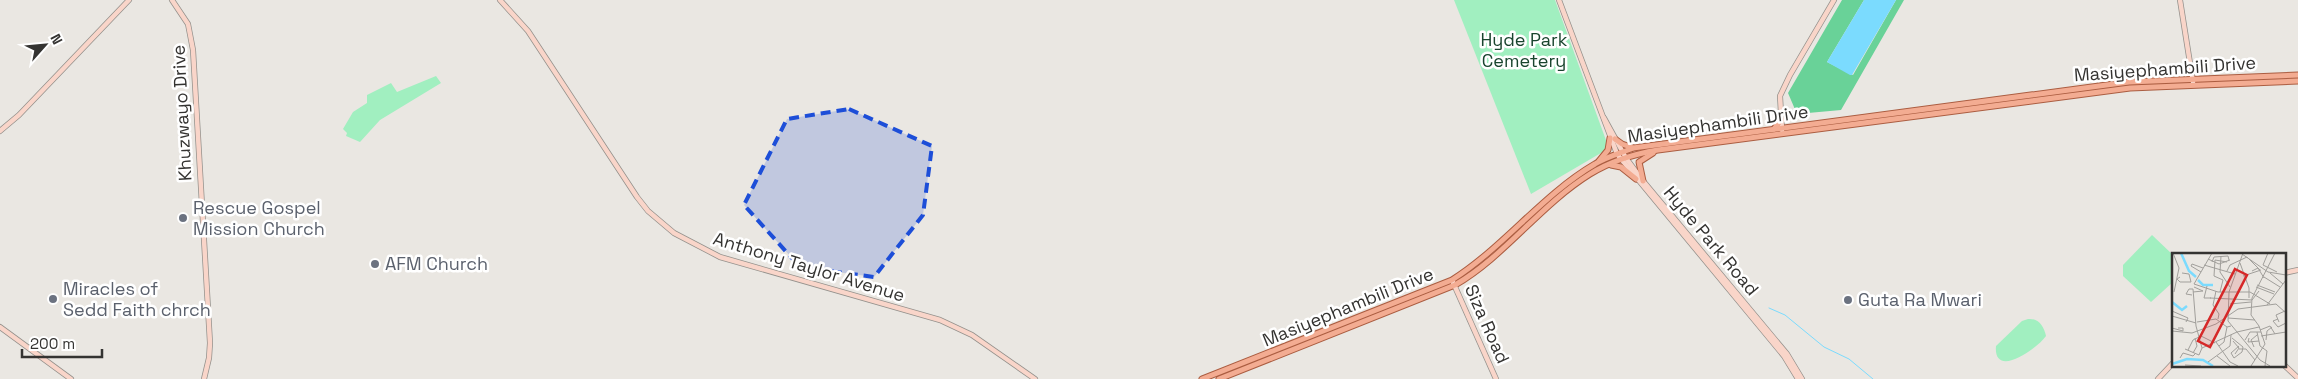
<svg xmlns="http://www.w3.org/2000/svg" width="2298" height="379" viewBox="0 0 2298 379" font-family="'Space Grotesk',sans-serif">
	<rect width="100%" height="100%" fill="#eae7e2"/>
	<g fill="#a1efc0">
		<polygon points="1454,0 1555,0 1607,143 1606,150 1531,194"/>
		<polygon points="436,76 441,83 380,120 360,142 346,136 347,133 343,129 353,112 367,103 367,95 391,83 397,92"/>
		<polygon points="2152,235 2173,255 2173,282 2151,302 2123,276 2123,265"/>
		<path d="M2028,319C2039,318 2044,327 2046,336C2036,350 1993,379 1996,346L2022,321Z"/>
	</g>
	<polygon fill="#69d298" points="1842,0 1864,0 1827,62 1853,75 1896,0 1904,0 1841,110 1797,114 1788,93"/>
	<polygon fill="#7bdbfe" points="1864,0 1896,0 1852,75 1850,75 1827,62"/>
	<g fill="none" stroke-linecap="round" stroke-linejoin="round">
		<polyline stroke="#7bdbfe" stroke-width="1" points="1769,308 1785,315 1824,347 1849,359 1873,379"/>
		<defs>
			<g id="secondary">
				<polyline points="172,0 188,24 193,50 210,343 209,358 204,379"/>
				<polyline points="500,0 528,31 637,197 648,211 674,233 720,257 940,320 972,335 1035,379"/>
				<polyline points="1559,0 1617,154 1784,356 1798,379"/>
				<polyline points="2180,0 2193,82"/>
				<polyline points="1604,118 1626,158 1643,181 1787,354 1802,379"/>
				<polyline points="1782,130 1780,96 1790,75 1834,0"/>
				<polyline points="0,131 19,115 129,0"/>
				<polyline points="2284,273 2298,270"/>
				<polyline points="1452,280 1496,379"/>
				<polyline points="0,327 71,379"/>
				<polyline points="2284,365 2298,378"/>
				<polyline points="2158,379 2173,363"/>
			</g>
			<g id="primary">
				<polyline points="1774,129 1781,120"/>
				<polyline points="1615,139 1622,144 1633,148"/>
				<polyline points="1599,161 1608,150 1610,138"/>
				<polyline points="1611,165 1621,167 1636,179"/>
				<polyline points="1643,181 1639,162 1653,153"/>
				<path d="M1202,379L1452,280C1504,247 1542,195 1595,164C1606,157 1621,153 1633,148L2129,82L2298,75"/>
				<path d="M1219,379L1455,285C1505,256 1540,205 1590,174C1611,161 1634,154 1658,150L2130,88L2298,81"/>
			</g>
		</defs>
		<use href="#secondary" stroke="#94918c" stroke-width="6"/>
		<use href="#primary" stroke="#ab5d41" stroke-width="7"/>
		<use href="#secondary" stroke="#f9d5c9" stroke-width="4.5"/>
		<use href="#primary" stroke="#f3ac92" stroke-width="5"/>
	</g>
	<path fill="#1d4ed8" fill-opacity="0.2" stroke="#1d4ed8" stroke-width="4" stroke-dasharray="10 6" stroke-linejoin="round" d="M849,109L932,146L923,215L874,277L800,267L744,205L787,119Z"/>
	<g fill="#6b7280" stroke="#fff" stroke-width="2">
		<circle cx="183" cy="218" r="5"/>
		<circle cx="375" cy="264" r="5"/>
		<circle cx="53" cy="299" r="5"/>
		<circle cx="1848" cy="300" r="5"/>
	</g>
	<g text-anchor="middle" stroke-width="5" stroke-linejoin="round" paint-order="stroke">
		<g font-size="18" fill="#19452e" stroke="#fff">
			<text x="1524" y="46">Hyde Park<tspan x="1524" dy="21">Cemetery</tspan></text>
		</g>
		<g font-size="18" fill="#343331" stroke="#fff">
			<text transform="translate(2165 69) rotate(-4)" y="6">Masiyephambili Drive</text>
			<text transform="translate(182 113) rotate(-93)" y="6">Khuzwayo Drive</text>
			<text transform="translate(1718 124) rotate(-8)" y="6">Masiyephambili Drive</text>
			<text transform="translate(1711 241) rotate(50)" y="6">Hyde Park Road</text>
			<text transform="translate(809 267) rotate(17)" y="6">Anthony Taylor Avenue</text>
			<text transform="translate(1348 307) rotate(-22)" y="6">Masiyephambili Drive</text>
			<text transform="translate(1487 324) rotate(66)" y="6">Siza Road</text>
		</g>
		<g font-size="18" fill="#5b616d" stroke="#fff" text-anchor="start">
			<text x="193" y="214">Rescue Gospel<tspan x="193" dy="21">Mission Church</tspan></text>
			<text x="385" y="270">AFM Church</text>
			<text x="63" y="295">Miracles of<tspan x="63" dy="21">Sedd Faith chrch</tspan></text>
			<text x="1858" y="306">Guta Ra Mwari</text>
		</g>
	</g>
	<g transform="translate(2172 253)">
		<rect width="114" height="114" fill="#eae7e2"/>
		<path fill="none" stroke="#7bdbfe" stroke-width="2.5" d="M9,0L17,18L24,24M26,27L31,32H41M0,49L10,57L15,53M0,111L15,106L31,107L41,113"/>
		<path fill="none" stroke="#a19f9b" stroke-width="1" d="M1,0L7,15L2,39M71,0L57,39L56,68L88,107L98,113M96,0L91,12L105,19M70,1L96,19L114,22M49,3L48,19L58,34M36,6L47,11L58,7M40,9L42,4L56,3L57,7M68,10L77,35V45M32,12L63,21M55,18L58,12L75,4L88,17M80,18L86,15L92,25M29,19L19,13L20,11L31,15M98,20L111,31M42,23L43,7L55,9M42,23L51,27L48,39M71,23L89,17M8,24L5,26L8,29H19L17,21L10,20M92,24L108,34M22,31L46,39H78L98,51M22,31L40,0M85,32L103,39M35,33L32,45H39M84,34L102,41M44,38L41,52L47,61L46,66M21,39L31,38L22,34M20,42L14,41L17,36H21M38,45L80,47L87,38M58,51L79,49M95,52L114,27M0,58L16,65L14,69M0,63L24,70M56,65L83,67M106,66L101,68L106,74L114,70M25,69L44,66L55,74L59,73M107,69L104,62L113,58M0,75L11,78V75H6M88,77L98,73L103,81M0,78L20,80L44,71L66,56L104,51L114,60M85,79L88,93L95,98L93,113M89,83L114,79M60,85L71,94L70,99L62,105M77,85L76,89L87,88M73,87L78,79H89M94,87L95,78L100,74M61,88L67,95L63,101M44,89L58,109L66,113M47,93L52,89L55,74M82,94L79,87L85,82M30,95L65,79L87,74M13,96L27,102L30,95L24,73L21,36M67,96H74L83,107M16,97L21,87L29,83L43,90M21,100L25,93L23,85M45,103L58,113M8,105L11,100L21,103L23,101M62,105L59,100L67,93M36,109L58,93L59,82M13,112L29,113M79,113L93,91L87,73L79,62L80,45L103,0"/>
		<path fill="#d62828" fill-opacity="0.15" stroke="#d62828" stroke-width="2.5" d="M63,16L75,22L38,94L26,88Z"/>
		<rect width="114" height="114" fill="none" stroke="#343331" stroke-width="2.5"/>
	</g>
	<g transform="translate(45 45) rotate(63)" stroke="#ffffff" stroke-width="4" paint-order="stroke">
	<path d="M0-4L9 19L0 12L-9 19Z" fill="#343331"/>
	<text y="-8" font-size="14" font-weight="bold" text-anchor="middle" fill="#343331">N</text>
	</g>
	<path d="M22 349v8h80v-8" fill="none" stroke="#343331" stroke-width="2.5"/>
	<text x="30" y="349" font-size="15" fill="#343331" stroke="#ffffff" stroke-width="4" paint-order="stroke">200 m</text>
</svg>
